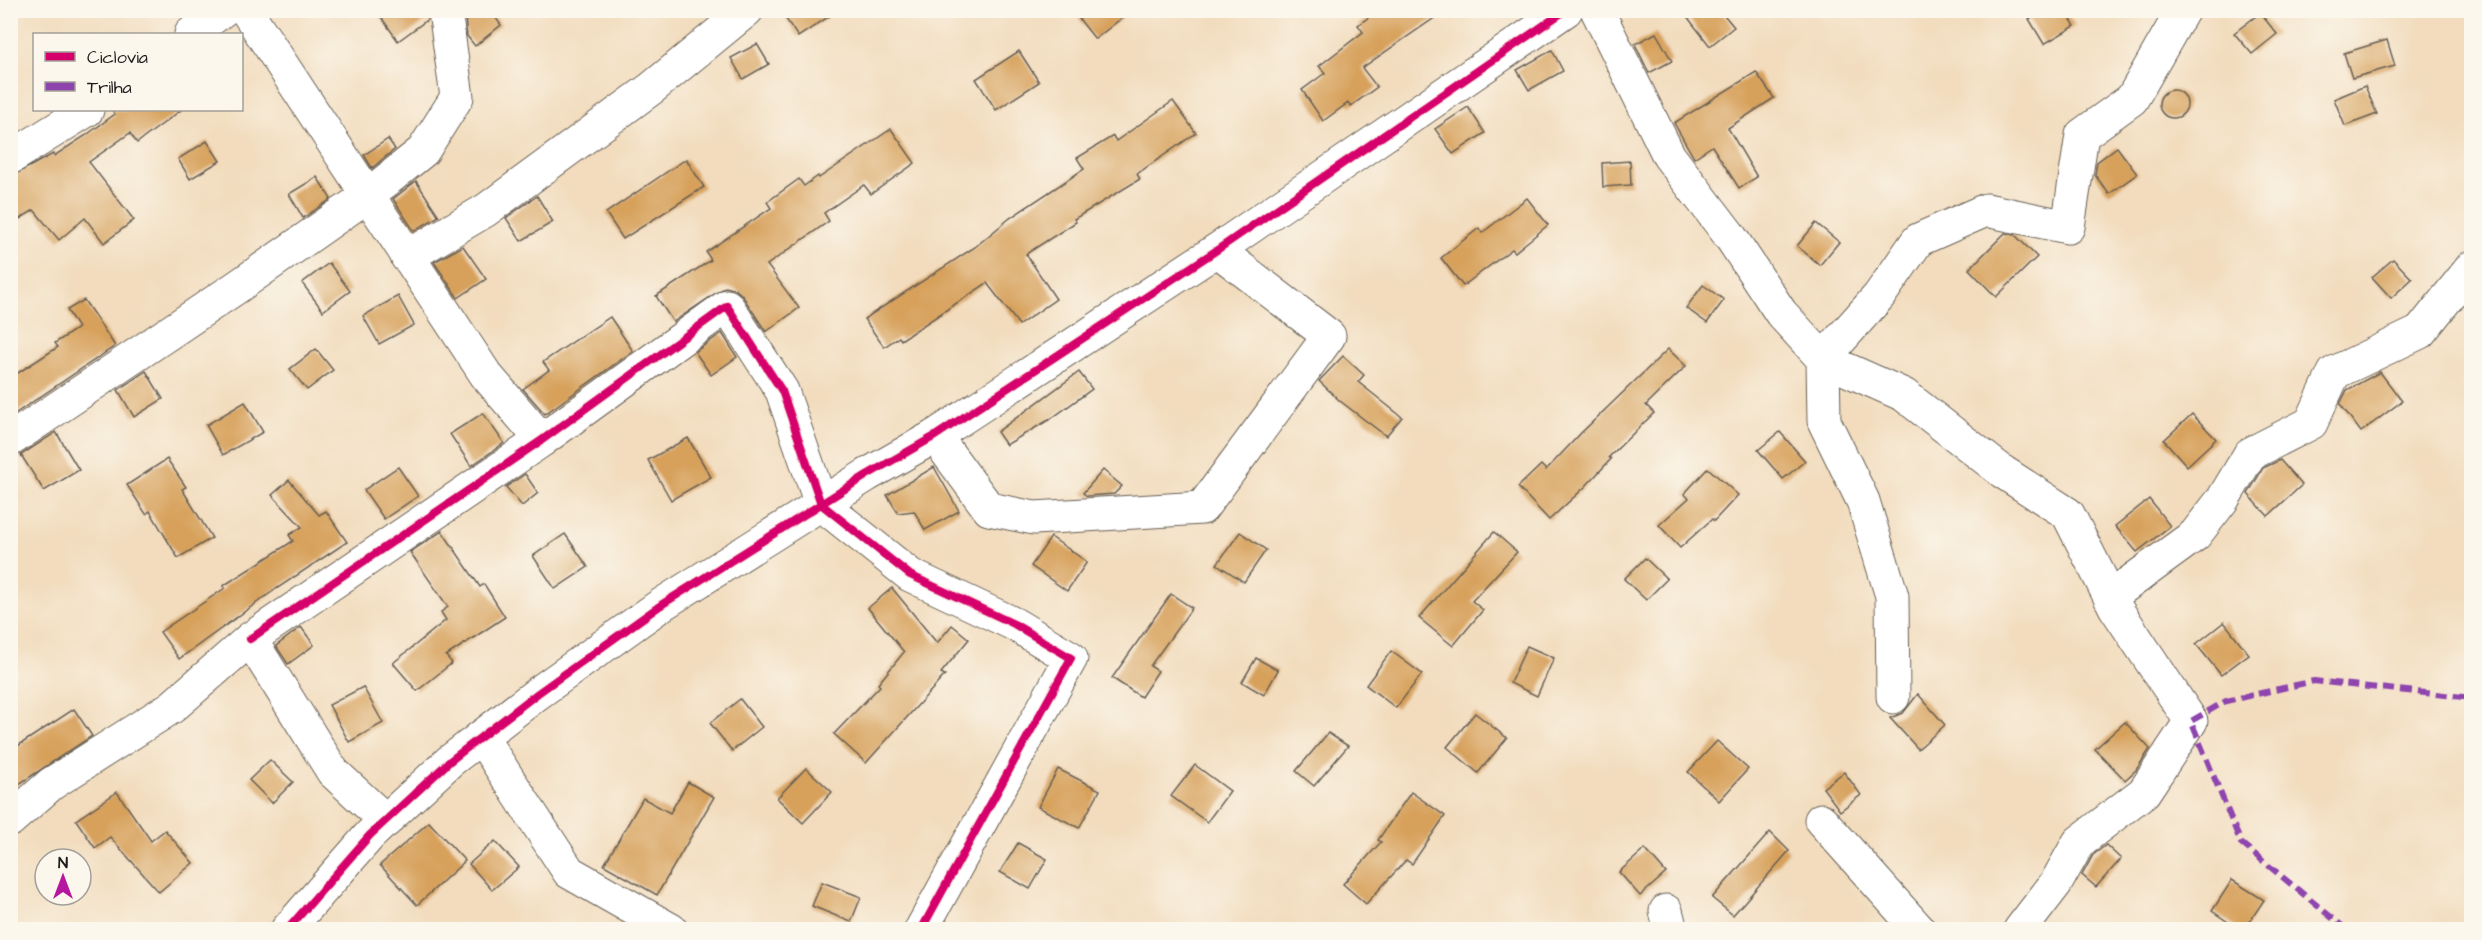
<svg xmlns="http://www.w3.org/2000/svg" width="2482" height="940" viewBox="0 0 2482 940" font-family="'Architects Daughter',sans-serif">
	<rect width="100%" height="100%" fill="#fbf7ec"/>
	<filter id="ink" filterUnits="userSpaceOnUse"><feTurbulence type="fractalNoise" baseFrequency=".0167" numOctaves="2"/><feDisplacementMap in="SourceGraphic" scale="12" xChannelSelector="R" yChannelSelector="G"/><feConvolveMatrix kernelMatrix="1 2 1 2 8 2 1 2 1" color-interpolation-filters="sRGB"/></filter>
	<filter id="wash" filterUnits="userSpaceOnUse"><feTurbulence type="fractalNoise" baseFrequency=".008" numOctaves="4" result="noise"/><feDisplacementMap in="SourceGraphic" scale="24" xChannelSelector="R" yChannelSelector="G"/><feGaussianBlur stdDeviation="1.35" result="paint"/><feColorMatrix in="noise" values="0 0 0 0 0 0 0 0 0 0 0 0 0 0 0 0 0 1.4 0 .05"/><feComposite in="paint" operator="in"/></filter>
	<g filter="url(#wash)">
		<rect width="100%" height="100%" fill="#f2dcbd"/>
		<g id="blocks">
			<g fill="#d7a15b">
				<polygon points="376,10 429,10 427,20 398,41"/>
				<polygon points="473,10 490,10 501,25 475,46 467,36 465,17"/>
				<polygon points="780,10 839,10 798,37"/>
				<polygon points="1072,10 1132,10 1095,39"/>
				<polygon points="1379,10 1446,10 1362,68 1377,87 1351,106 1348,103 1323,121 1302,90 1325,73 1319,66 1363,32 1358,25"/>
				<polygon points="1682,10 1720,10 1734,27 1710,46"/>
				<polygon points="2044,10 2065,10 2075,26 2044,44 2029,19"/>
				<polygon points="2260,13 2277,34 2252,54 2234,33"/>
				<polygon points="1656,33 1672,61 1649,73 1635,44"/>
				<polygon points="2387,40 2395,66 2352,78 2344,53"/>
				<polygon points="757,44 769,64 743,79 731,58"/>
				<polygon points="1552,50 1563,71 1529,90 1517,70"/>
				<polygon points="1019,51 1039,82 996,110 976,79"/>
				<polygon points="1756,72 1774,98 1728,128 1757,177 1739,188 1712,146 1694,158 1674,123"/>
				<polygon points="2365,86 2377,114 2345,126 2334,99"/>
				<circle cx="2173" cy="104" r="14"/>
				<polygon points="1173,101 1196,133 1137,174 1140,179 1074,219 1076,222 1026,254 1056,299 1019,325 987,283 901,340 899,337 884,347 864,319 975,247 1010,218 1084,169 1077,158 1113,136 1116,141"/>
				<polygon points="1468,107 1485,133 1453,154 1435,129"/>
				<polygon points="112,110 181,110 137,143 130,133 89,162 134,220 104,243 85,218 59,240 34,210 10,225 10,177 53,154 54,156 85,136 115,114"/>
				<polygon points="891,129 915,163 871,194 864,185 824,213 829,221 767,265 799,308 766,332 742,295 735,289 725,287 673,322 656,296 711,260 706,252 771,208 767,202 799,179 804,186 818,176 819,178"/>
				<polygon points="388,139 395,149 372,168 364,155"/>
				<polygon points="207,141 220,161 190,179 178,159"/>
				<polygon points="2117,147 2137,174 2109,194 2095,175 2097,162"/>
				<polygon points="686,159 704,187 623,239 606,213"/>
				<polygon points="1630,161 1631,185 1603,187 1602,163"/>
				<polygon points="317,177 331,199 303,218 289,194"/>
				<polygon points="416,181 439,216 414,231 393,199"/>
				<polygon points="537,196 553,222 521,241 506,218"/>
				<polygon points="1527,198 1548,225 1515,252 1512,249 1463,286 1441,258 1479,228 1482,233"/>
				<polygon points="1816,223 1839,242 1820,265 1797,246"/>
				<polygon points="2005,233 2015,235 2037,257 1996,297 1969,269"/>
				<polygon points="463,246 486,279 458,298 434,262"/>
				<polygon points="2393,259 2412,279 2391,298 2372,277"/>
				<polygon points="329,263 350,291 323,311 302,283"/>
				<polygon points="1703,285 1724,300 1707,323 1686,308"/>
				<polygon points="398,296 414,325 379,344 363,316"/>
				<polygon points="84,300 115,346 13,415 10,412 10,378 58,347 55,343 78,328 67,310"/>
				<polygon points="610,317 633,351 545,414 523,389 549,370 543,362"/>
				<polygon points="722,333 737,357 711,375 695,352"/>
				<polygon points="316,349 333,370 307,390 290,369"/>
				<polygon points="1668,349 1686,366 1646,405 1654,413 1609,457 1611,459 1585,487 1549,520 1518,487 1541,465 1546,470 1581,433"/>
				<polygon points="1343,356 1364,375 1358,382 1402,417 1386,436 1340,401 1319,381"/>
				<polygon points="146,371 163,399 134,417 118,390"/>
				<polygon points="1079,372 1092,389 1052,418 1006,445 997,432"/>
				<polygon points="2380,372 2402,401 2361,432 2340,404 2347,390"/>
				<polygon points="245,402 263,432 223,455 206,425"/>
				<polygon points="483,413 504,443 471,466 450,434"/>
				<polygon points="2192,414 2216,439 2187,466 2164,440"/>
				<polygon points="56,432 79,470 44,491 21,455"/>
				<polygon points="1780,432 1805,461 1783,479 1758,450"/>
				<polygon points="688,438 711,477 671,500 648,460"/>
				<polygon points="167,459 186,487 182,489 212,538 178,558 150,511 146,514 127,485"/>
				<polygon points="2280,460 2302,485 2268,516 2248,494 2263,468"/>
				<polygon points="398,467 418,496 384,519 364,490"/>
				<polygon points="934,467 959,511 925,530 914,511 898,513 887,495"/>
				<polygon points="1708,468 1738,495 1714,521 1712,519 1680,548 1659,525 1689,498 1684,494"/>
				<polygon points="1103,470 1122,486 1114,494 1087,496 1083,493"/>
				<polygon points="525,474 538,493 522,506 506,487"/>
				<polygon points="289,480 319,515 326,511 347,542 276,589 179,659 160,632 225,588 223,586 293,541 289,535 302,527 272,495"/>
				<polygon points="2149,499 2170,526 2137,552 2115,526"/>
				<polygon points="442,531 480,587 484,584 505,617 446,656 452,663 417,691 393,663 446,620 441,612 448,607 410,552"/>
				<polygon points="1240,532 1266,550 1244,582 1217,564"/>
				<polygon points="1494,532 1517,552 1472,601 1483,610 1453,646 1419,618"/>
				<polygon points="565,534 588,567 555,589 533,556"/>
				<polygon points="1051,537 1087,562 1067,591 1031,566"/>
				<polygon points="1645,558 1667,579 1646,600 1624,579"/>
				<polygon points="892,588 937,643 952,625 969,639 941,673 945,675 866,763 834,734 880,686 878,684 904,652 868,608"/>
				<polygon points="1171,594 1192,608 1150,666 1158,671 1141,697 1112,678"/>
				<polygon points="2224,622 2249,654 2221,675 2196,644"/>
				<polygon points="301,627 314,645 288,664 276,646"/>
				<polygon points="1527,646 1554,658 1537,696 1510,683"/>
				<polygon points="1391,651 1422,674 1396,708 1366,685"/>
				<polygon points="1256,658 1278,670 1264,695 1242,682"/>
				<polygon points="363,687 383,723 349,742 329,705"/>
				<polygon points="1918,694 1945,725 1918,749 1890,718 1903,713"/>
				<polygon points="740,699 762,727 732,751 710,723"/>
				<polygon points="74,709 92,736 10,790 10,751"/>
				<polygon points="1475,713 1507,738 1478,773 1447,747"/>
				<polygon points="2125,722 2150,749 2136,770 2125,780 2095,749"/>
				<polygon points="1328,733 1348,746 1314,786 1296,771"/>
				<polygon points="1717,741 1748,769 1719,801 1688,772"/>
				<polygon points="270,760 293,782 272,803 249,780"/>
				<polygon points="1195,765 1230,791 1207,822 1171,796"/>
				<polygon points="806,768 832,792 803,823 777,798"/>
				<polygon points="1058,769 1100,790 1079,828 1038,807"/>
				<polygon points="1844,772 1861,795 1840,811 1823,788"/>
				<polygon points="688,782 714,797 657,895 604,865 643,798 670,813"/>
				<polygon points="117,792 151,841 165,830 193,863 159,892 110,837 95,848 76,820"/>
				<polygon points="1411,792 1445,816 1412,864 1406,860 1366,904 1343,884 1381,842 1378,840"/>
				<polygon points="429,822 465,861 417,905 380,865"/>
				<polygon points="1770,832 1789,851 1733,915 1712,898"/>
				<polygon points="495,841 519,867 492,890 469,864"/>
				<polygon points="1018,843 1047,859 1030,889 1000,872"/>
				<polygon points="2106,845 2121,859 2096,887 2082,875 2093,855"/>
				<polygon points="1645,849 1666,873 1640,896 1619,872"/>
				<polygon points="2232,880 2264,900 2244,930 2240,930 2212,911"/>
				<polygon points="822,882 861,897 851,922 812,906"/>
			</g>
		</g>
	</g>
	<g filter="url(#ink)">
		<use href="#blocks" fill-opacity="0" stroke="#675f54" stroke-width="1.5"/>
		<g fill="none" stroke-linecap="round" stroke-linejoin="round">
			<defs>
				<g id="street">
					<polyline points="246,10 486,375 542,440"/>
					<polyline points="1597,10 1669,156 1730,236 1781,313 1823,359 1824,421 1863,501 1892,596 1893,697"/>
					<polyline points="191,34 223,10"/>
					<polyline points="10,158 87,110"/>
					<polyline points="407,257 486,210 652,88 747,10"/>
					<polyline points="935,436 989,509 1034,518 1202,508 1329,336 1217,250"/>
					<polyline points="10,440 240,285 367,196 423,151 457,97 446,18"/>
					<polyline points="2110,597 2195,535 2223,499 2250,454 2311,423 2334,373 2420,332 2472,267"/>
					<polyline points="250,639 542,440 727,306 782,391 821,504 910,575 1014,624 1071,658 921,930"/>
					<polyline points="481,737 569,872 671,930"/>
					<polyline points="10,820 51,784 172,707 250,639 333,772 386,821"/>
					<polyline points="1821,820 1919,930"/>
					<polyline points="1666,911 1671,930"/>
					<polyline points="2020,930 2056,883 2079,842 2144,792 2191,721 2115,607 2068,514 2003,472 1904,395 1823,359 1879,296 1918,240 1986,210 2068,227 2082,135 2132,99 2183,10"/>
				</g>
				<polyline id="secondary" points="287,930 370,835 450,761 538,693 661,605 867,475 935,436 1217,250 1566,10"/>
			</defs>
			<use href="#street" stroke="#675f54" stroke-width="35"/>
			<use href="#secondary" stroke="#675f54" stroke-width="35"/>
			<use href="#street" stroke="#fff" stroke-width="33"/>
			<use href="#secondary" stroke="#fff" stroke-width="33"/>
			<polyline stroke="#8e44ad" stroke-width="6" stroke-dasharray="12 6" stroke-linecap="butt" points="2347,930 2241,843 2191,721 2226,701 2314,681 2472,698"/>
			<defs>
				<g id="cycleway">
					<polyline points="250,639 542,440 727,306 782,391 821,504 910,575 1014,624 1071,658 921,930"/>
					<polyline points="287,930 370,835 450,761 538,693 661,605 867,475 935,436 1217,250 1566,10"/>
				</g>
			</defs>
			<use href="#cycleway" stroke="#fbf7ec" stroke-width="11"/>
			<use href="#cycleway" stroke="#d6006c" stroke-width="8"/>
		</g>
	</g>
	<rect width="2482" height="940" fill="none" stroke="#fbf7ec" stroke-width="36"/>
	<rect x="33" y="33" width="210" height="78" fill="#fbf7ec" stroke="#a29f99" stroke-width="1.5"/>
	<rect x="45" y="52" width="30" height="9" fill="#d6006c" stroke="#a29f99" stroke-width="1.5"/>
	<text x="87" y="63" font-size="18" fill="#1c1c1c">Ciclovia</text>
	<rect x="45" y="82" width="30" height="9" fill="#8e44ad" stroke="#a29f99" stroke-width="1.5"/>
	<text x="87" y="93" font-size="18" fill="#1c1c1c">Trilha</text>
	<g transform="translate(63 877)"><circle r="28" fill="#fbf7ec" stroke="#a29f99" stroke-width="1.5"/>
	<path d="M0-4.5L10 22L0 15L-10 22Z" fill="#b5179e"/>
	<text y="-9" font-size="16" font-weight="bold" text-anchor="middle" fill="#1c1c1c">N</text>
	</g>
</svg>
